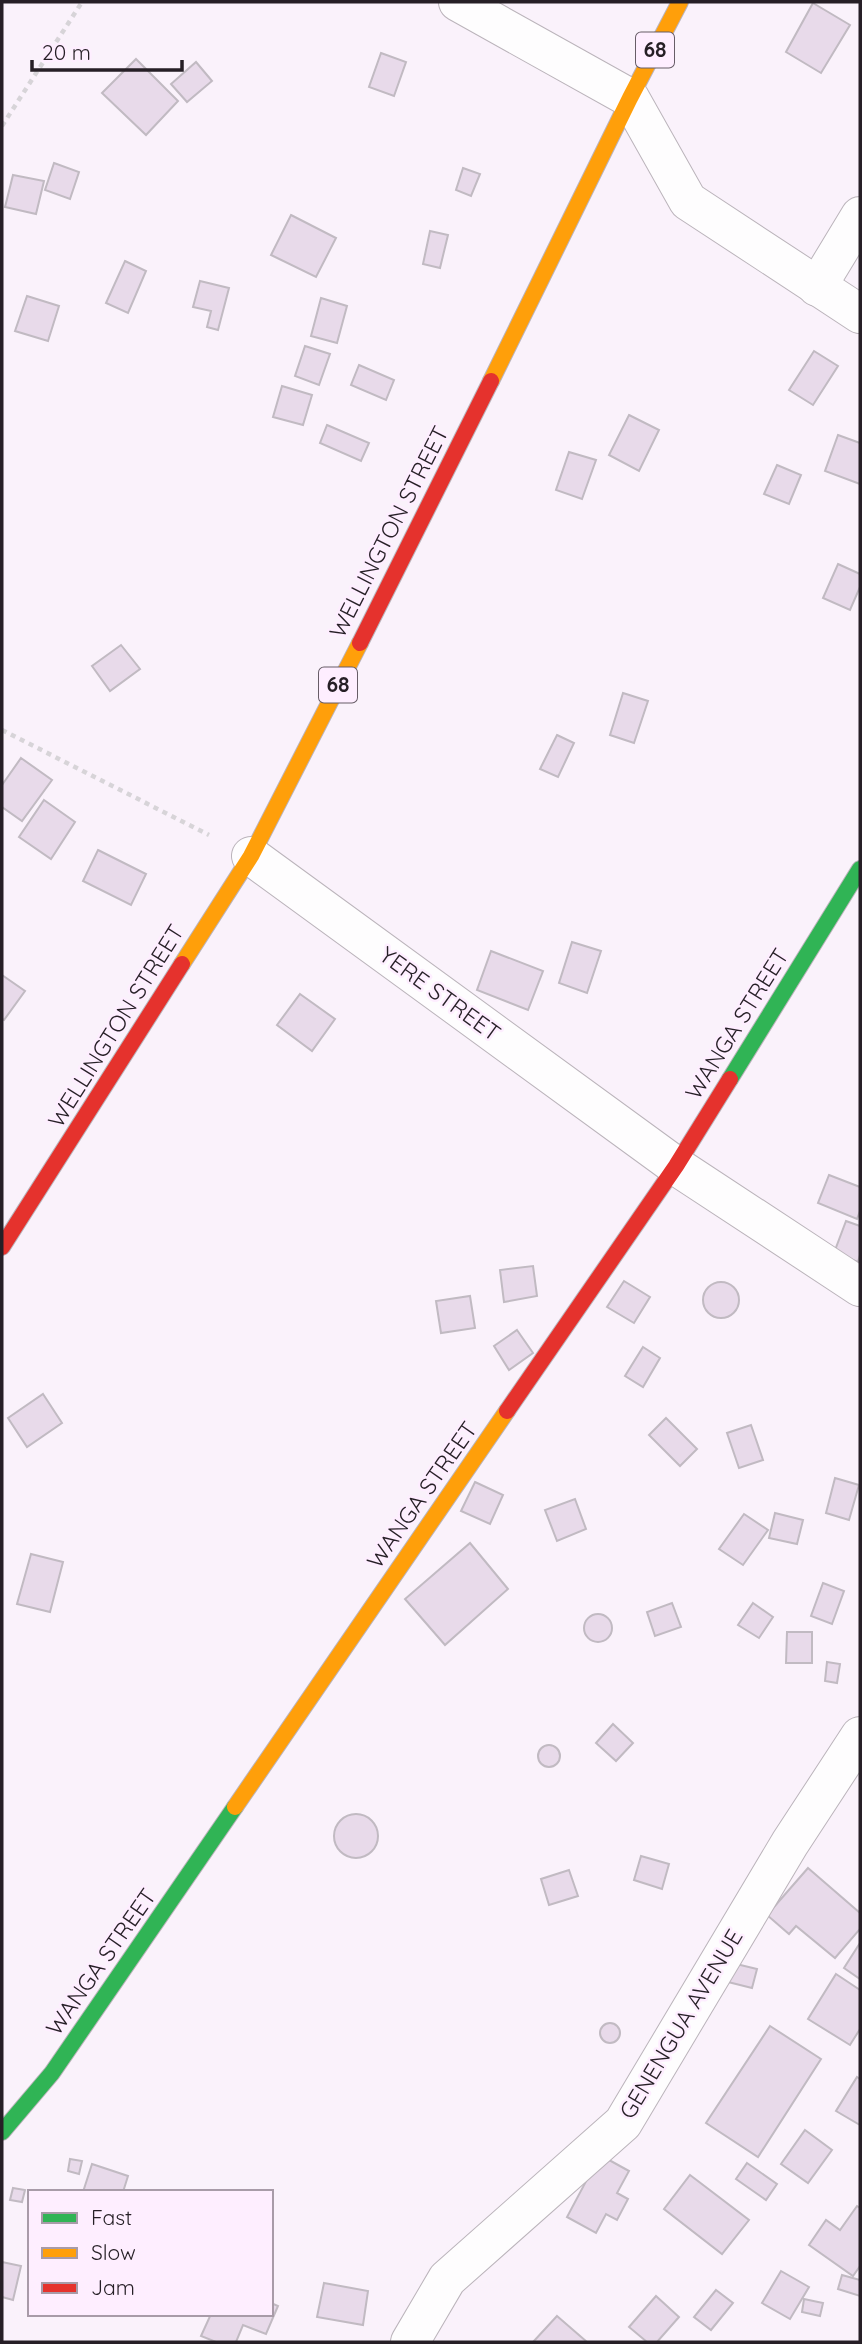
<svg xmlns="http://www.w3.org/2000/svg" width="862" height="2344" viewBox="0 0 862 2344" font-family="Quicksand,sans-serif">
	<rect width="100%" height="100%" fill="#faf2fb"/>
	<g fill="#e8daea" stroke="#c1bac2" stroke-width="2">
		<polygon points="813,3 850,25 821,73 786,52"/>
		<polygon points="381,53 406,62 394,96 369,87"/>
		<polygon points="136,59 178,101 146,135 102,93"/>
		<polygon points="196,62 212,81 187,102 171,84"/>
		<polygon points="54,163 79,172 70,199 45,190"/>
		<polygon points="463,168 480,174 471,196 456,190"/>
		<polygon points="13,175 44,181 36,214 5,207"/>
		<polygon points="291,215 336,238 316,277 271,255"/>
		<polygon points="430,231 448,235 440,268 423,264"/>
		<polygon points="125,261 146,271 128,313 106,303"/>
		<polygon points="200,281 229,288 218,330 207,327 211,311 193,307"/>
		<polygon points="27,296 59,306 48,341 15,331"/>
		<polygon points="321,298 347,306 337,343 311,336"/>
		<polygon points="305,346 330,354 319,385 295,376"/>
		<polygon points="814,351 838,366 813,405 789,390"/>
		<polygon points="359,365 394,380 386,400 351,385"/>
		<polygon points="282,386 312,395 303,425 273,417"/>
		<polygon points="629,415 659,430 639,471 609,455"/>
		<polygon points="327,425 369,443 361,461 320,443"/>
		<polygon points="838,435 860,443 860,484 825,471"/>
		<polygon points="569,452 596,460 582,499 556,490"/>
		<polygon points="777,465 801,475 789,504 764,494"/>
		<polygon points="838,564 860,574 860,587 850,610 823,598"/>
		<polygon points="121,645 140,669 110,691 92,666"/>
		<polygon points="623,693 648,701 634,743 610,735"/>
		<polygon points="557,735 574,743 558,777 540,769"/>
		<polygon points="21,758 52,780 22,821 2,807 2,785"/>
		<polygon points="44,800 75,822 51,859 19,837"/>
		<polygon points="98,850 146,874 131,905 83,881"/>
		<polygon points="572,942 601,951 587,993 559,983"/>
		<polygon points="491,951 543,971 528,1010 477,990"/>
		<polygon points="2,975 25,991 4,1020 2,1019"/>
		<polygon points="300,994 335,1019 312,1051 277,1025"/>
		<polygon points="829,1175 860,1187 860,1211 857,1219 818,1203"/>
		<polygon points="846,1221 860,1226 860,1255 858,1262 834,1253"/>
		<polygon points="533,1266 537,1296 504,1302 500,1270"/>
		<polygon points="624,1281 650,1297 634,1323 607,1307"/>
		<circle cx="721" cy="1300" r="18"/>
		<polygon points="470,1296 475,1328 441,1333 436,1301"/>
		<polygon points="517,1330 533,1353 509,1370 494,1346"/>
		<polygon points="643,1347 660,1358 643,1387 625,1376"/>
		<polygon points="43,1394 62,1423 27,1447 8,1418"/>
		<polygon points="666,1418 697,1449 680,1466 649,1435"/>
		<polygon points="751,1425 763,1460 739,1468 727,1433"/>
		<polygon points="835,1478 859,1485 849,1520 826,1513"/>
		<polygon points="475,1482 503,1495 490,1524 461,1511"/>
		<polygon points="575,1499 586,1529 557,1541 545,1510"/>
		<polygon points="775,1513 803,1520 797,1544 769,1538"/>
		<polygon points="744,1514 768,1530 743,1565 719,1549"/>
		<polygon points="470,1543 508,1589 445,1645 405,1599"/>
		<polygon points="31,1554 63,1562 50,1612 17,1604"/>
		<polygon points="823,1583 844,1591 832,1624 811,1616"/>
		<polygon points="672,1603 681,1627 655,1636 647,1612"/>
		<polygon points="753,1603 773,1617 759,1638 738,1625"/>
		<circle cx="598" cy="1628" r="14"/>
		<polygon points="787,1632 812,1632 812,1663 786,1663"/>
		<polygon points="827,1662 840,1664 837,1683 825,1681"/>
		<polygon points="613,1724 633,1743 616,1761 596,1743"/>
		<circle cx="549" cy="1756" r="11"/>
		<circle cx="356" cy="1836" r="22"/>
		<polygon points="641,1856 669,1864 662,1889 634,1880"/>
		<polygon points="808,1868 860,1913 860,1929 835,1958 796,1926 789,1934 767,1915"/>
		<polygon points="569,1870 578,1896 549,1905 541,1879"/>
		<polygon points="860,1943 860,1979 844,1968"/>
		<polygon points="728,1962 757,1969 752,1988 724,1981"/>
		<polygon points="836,1974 860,1990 860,2029 850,2045 808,2019"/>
		<circle cx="610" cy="2033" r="10"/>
		<polygon points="770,2026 821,2059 758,2157 706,2123"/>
		<polygon points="857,2077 860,2079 860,2125 836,2111"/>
		<polygon points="805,2130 832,2150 808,2183 781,2164"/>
		<polygon points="600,2155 629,2171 617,2193 628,2199 617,2220 606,2214 596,2233 567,2217"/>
		<polygon points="70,2159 82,2161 79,2174 68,2171"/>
		<polygon points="747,2163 777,2184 766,2200 736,2179"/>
		<polygon points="92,2164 128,2176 123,2192 83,2192"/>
		<polygon points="690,2175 749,2220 722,2254 664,2209"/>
		<polygon points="13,2188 25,2190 22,2202 10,2200"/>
		<polygon points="857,2206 860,2208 860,2266 853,2276 809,2245 826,2220 840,2230"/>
		<polygon points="2,2262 21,2266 13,2300 2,2297"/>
		<polygon points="781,2271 809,2287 790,2319 762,2303"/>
		<polygon points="842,2275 860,2280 860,2296 838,2289"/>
		<polygon points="324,2283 368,2291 363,2325 317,2317"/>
		<polygon points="716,2290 733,2303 711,2330 694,2317"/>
		<polygon points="656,2296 679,2317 657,2342 647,2342 629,2327"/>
		<polygon points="804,2299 823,2303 820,2316 802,2312"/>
		<polygon points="271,2303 278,2306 266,2334 243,2325 236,2342 216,2342 201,2336 211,2314 271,2314"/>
		<polygon points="557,2316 587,2342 533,2342"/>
	</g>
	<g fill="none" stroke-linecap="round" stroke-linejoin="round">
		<defs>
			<g id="street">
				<polyline points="458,2 630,98 688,201 860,314"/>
				<polyline points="817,287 860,216"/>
				<polyline points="251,856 676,1166 860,1287"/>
				<polyline points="410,2342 447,2279 623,2123 790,1843 860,1736"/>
			</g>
			<g id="fast">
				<polyline points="730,1079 860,869"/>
				<polyline points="2,2132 52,2073 235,1807"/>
			</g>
			<g id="slow">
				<polyline points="491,381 630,98 680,2"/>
				<polyline points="182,964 251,856 360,643"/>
				<polyline points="235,1807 507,1411"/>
			</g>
			<g id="jam">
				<polyline points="360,643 491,381"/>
				<polyline points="2,1247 182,964"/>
				<polyline points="507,1411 676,1166 730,1079"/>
			</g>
		</defs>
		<use href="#street" stroke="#bbb4bb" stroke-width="40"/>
		<use href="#fast" stroke="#bbb4bb" stroke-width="18"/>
		<use href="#slow" stroke="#bbb4bb" stroke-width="18"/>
		<use href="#jam" stroke="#bbb4bb" stroke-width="18"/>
		<g stroke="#d7d4d8" stroke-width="4.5" stroke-dasharray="5 5" stroke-linecap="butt">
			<polyline points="2,126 82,2"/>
			<polyline points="2,730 209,835"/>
		</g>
		<use href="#street" stroke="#fefdfe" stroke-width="38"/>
		<use href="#fast" stroke="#30b455" stroke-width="16"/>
		<use href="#slow" stroke="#ff9f0a" stroke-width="16"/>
		<use href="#jam" stroke="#e5322d" stroke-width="16"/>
	</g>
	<g text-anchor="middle" stroke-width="5" stroke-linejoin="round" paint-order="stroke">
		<g fill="#feeeff" stroke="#675d67" stroke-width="2">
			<rect x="636" y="32.5" width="38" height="35" rx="5"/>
			<rect x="319" y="667.5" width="38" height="35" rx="5"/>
		</g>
		<g font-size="21" font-weight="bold" fill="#261f26">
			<text x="655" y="57">68</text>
			<text x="338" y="692">68</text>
		</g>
		<g font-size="23" fill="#261f26" stroke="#feeeff">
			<text transform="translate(389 532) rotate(-63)" y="8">WELLINGTON STREET</text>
			<text transform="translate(440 994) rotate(36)" y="8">YERE STREET</text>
			<text transform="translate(737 1024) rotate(-58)" y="8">WANGA STREET</text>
			<text transform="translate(116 1026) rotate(-58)" y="8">WELLINGTON STREET</text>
			<text transform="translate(422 1495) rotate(-55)" y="8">WANGA STREET</text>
			<text transform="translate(101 1962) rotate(-55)" y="8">WANGA STREET</text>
			<text transform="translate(681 2024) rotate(-59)" y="8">GENENGUA AVENUE</text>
		</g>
	</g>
	<rect width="862" height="2344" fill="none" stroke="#261f26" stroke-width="7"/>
	<rect x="28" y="2190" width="245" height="126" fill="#feeeff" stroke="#a89ba8" stroke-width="2"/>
	<rect x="42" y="2213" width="35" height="10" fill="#30b455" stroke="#a89ba8" stroke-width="2"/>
	<text x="91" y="2225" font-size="21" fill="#261f26">Fast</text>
	<rect x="42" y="2248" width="35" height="10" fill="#ff9f0a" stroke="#a89ba8" stroke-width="2"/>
	<text x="91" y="2260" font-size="21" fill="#261f26">Slow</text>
	<rect x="42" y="2283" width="35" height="10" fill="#e5322d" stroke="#a89ba8" stroke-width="2"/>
	<text x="91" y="2295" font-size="21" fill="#261f26">Jam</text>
	<path d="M32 60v10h150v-10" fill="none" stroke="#261f26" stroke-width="3.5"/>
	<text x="42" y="60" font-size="21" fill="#261f26" stroke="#feeeff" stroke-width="5" paint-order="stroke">20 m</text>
</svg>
